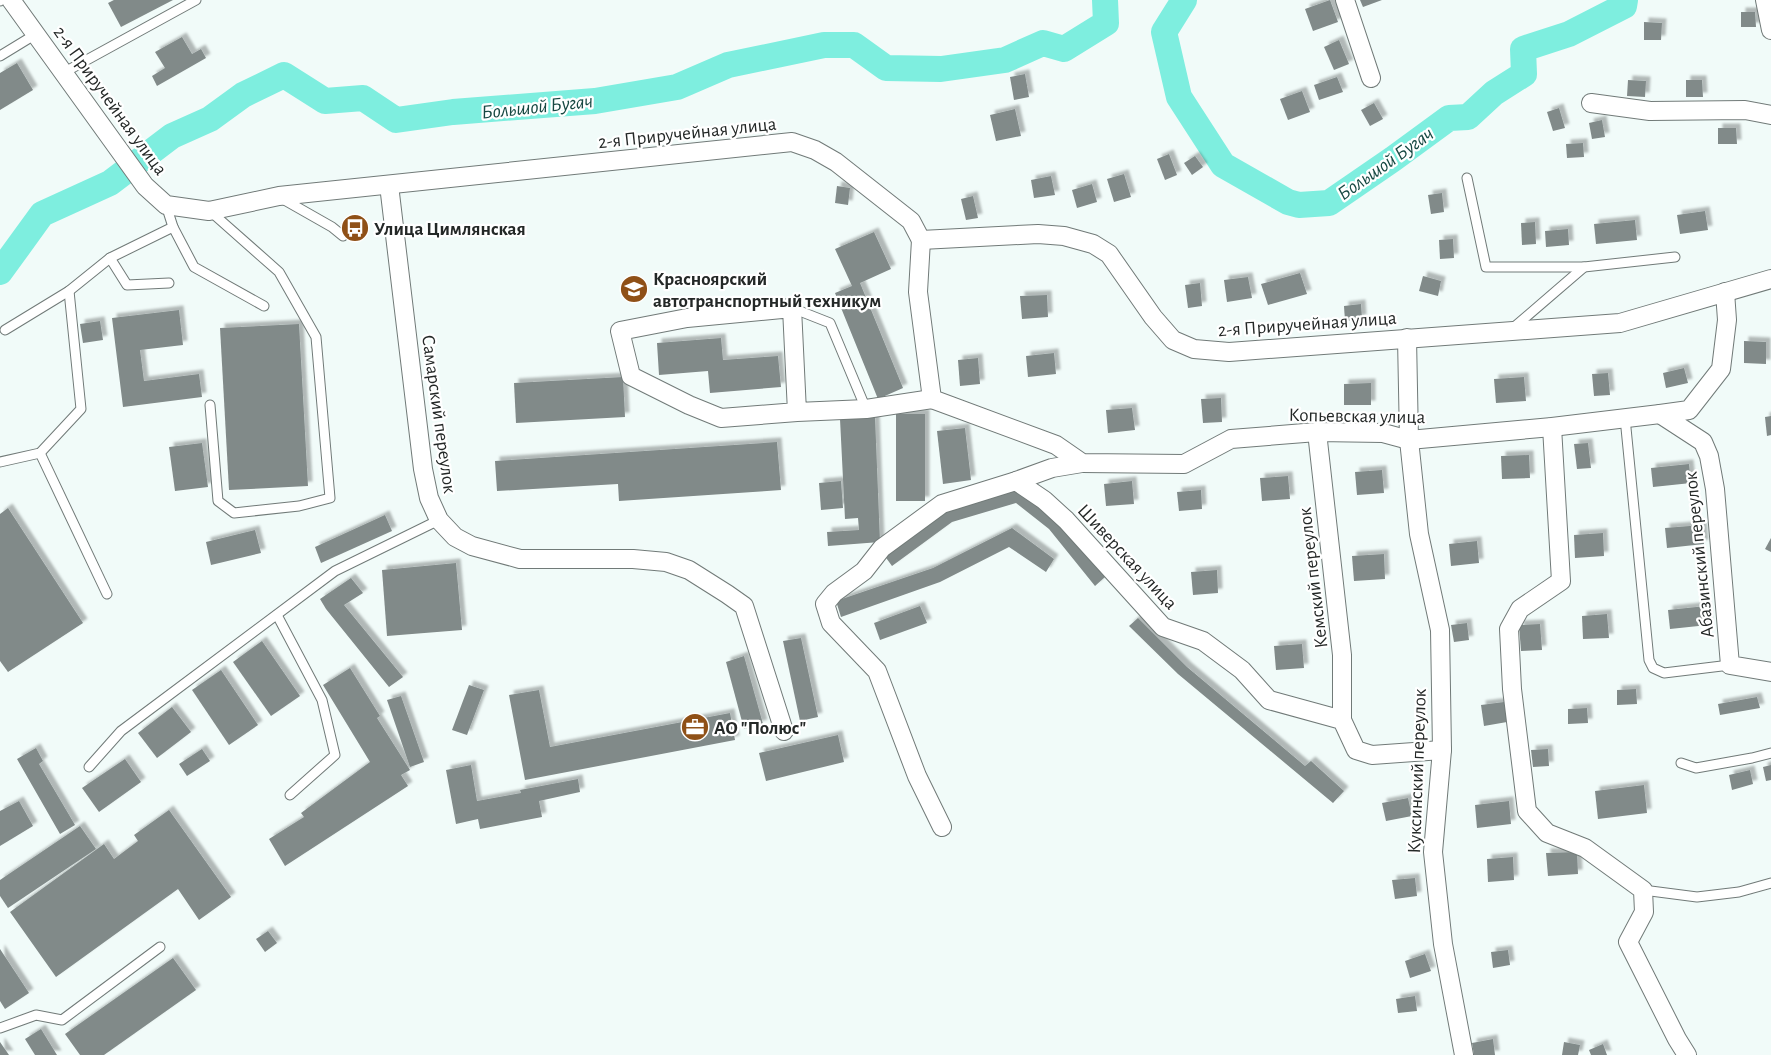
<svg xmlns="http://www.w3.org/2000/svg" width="1771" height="1055" viewBox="0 0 1771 1055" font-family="'Alegreya Sans',sans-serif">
	<defs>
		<filter id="shadow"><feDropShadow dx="4.5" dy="-4.5" stdDeviation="1" flood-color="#0004"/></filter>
	</defs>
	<rect width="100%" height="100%" fill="#f1fbf9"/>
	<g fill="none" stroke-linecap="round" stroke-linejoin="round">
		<g stroke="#7eeedf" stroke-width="26">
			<polyline points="1184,0 1164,32 1179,97 1223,165 1288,202 1299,205 1329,203 1393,159 1449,118 1468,117 1494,93 1524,74 1523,49 1569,34 1624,6 1625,0"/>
			<polyline points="0,272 42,214 110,183 172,136 210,119 243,95 284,75 325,101 363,98 396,120 453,112 595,101 677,87 728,65 824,45 854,45 886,68 941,69 1005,60 1043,43 1064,49 1106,23 1105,0"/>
		</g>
	</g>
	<g fill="#818a89" filter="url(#shadow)">
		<polygon points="114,0 173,0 121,27 108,3"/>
		<polygon points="1330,0 1338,22 1313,31 1305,9"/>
		<polygon points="1360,0 1382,0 1363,7"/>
		<polygon points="1741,12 1755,12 1756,27 1741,27"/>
		<polygon points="1644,22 1662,23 1661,40 1644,40"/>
		<polygon points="182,37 192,54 201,49 206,58 157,86 152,76 165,68 155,52"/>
		<polygon points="1339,40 1349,64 1334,70 1324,47"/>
		<polygon points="17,63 33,90 0,110 0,73"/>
		<polygon points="1025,74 1029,97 1014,100 1010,77"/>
		<polygon points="1337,77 1343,92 1319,100 1314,85"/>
		<polygon points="1628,80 1646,81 1645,97 1627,96"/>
		<polygon points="1686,80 1702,80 1703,97 1686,97"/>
		<polygon points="1302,91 1310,112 1288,120 1280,99"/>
		<polygon points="1374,103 1383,119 1370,126 1361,110"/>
		<polygon points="1559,108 1565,128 1553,131 1547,112"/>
		<polygon points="1015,109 1021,136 996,141 990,115"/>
		<polygon points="1602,120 1605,137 1592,139 1589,123"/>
		<polygon points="1718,128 1736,128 1737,144 1718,144"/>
		<polygon points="1583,143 1584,157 1567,158 1566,144"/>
		<polygon points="1169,154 1177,175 1165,180 1157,159"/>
		<polygon points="1195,156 1203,167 1192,175 1184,163"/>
		<polygon points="1124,174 1131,197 1114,202 1107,179"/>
		<polygon points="1051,176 1055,195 1034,198 1031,180"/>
		<polygon points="1092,184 1097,202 1077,208 1072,190"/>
		<polygon points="837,186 850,188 848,205 835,203"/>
		<polygon points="1442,193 1444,212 1431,214 1428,195"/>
		<polygon points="973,196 978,218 966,220 961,199"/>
		<polygon points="1705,211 1708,230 1680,234 1677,215"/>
		<polygon points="1635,220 1637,240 1596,244 1594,224"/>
		<polygon points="1535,222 1536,244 1522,245 1521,223"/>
		<polygon points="1568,229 1569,245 1546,247 1545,231"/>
		<polygon points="874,232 891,269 860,283 903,388 878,399 835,293 852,286 835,249"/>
		<polygon points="1453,239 1454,258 1440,259 1439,240"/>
		<polygon points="1300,273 1307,294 1268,305 1261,284"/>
		<polygon points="1423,276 1441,281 1438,296 1419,291"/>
		<polygon points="1248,277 1252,298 1227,302 1224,280"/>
		<polygon points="1200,283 1202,306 1188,308 1185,285"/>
		<polygon points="1047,295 1048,317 1022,319 1020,296"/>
		<polygon points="1361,304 1362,319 1345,321 1344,306"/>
		<polygon points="179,310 183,345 140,350 144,381 199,374 202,397 123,407 112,318"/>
		<polygon points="100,321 103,340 83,343 80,324"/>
		<polygon points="299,324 308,486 229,490 220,328"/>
		<polygon points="721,338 723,360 778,356 781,387 710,393 708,371 659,375 657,343"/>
		<polygon points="1744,341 1766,342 1766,364 1744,363"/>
		<polygon points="1054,353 1056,374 1028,377 1026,356"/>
		<polygon points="978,358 980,384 960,386 958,360"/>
		<polygon points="1684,368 1688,383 1666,388 1663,373"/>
		<polygon points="1608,373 1610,395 1594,396 1592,374"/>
		<polygon points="623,377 625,417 516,423 514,383"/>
		<polygon points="1524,377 1526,401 1496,403 1494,379"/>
		<polygon points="1371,383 1371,405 1344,405 1344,384"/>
		<polygon points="1221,398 1222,422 1203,423 1201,399"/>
		<polygon points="1132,408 1135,430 1108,433 1106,410"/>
		<rect x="896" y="414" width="29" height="87"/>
		<polygon points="1771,416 1771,435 1767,436 1765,417"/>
		<polygon points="875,417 880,542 828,546 827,532 859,530 858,518 845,519 840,419"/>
		<polygon points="965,428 971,480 943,484 937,431"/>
		<polygon points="777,442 781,490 619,501 618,484 497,491 495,461"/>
		<polygon points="202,443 208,487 175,491 169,447"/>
		<polygon points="1588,443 1591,468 1577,469 1574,444"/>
		<polygon points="1529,455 1530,478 1502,479 1501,456"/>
		<polygon points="1689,464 1691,483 1653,487 1651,468"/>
		<polygon points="1382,470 1384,493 1357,495 1355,472"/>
		<polygon points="1288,476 1290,499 1262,501 1260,478"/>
		<polygon points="841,481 843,508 821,510 819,483"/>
		<polygon points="1132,481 1134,504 1106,506 1104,484"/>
		<polygon points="1019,488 1059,519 1105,577 1095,586 1049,529 1016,503 952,522 892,566 884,555 945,508"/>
		<polygon points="1201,490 1202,509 1179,511 1177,492"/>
		<polygon points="8,508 83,623 8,672 0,661 0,514"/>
		<polygon points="385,515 392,531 321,563 315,547"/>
		<polygon points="1702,525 1704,544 1667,548 1665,528"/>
		<polygon points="1012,528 1054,559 1046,572 1009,547 940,582 841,617 836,601 933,568"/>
		<polygon points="255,530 261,553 211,565 206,542"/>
		<polygon points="1603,533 1604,556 1575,558 1574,535"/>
		<polygon points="1771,538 1771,552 1765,549"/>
		<polygon points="1477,541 1479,563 1451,566 1449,544"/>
		<polygon points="1384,554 1385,579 1354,581 1352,556"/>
		<polygon points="456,563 462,630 387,636 382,570"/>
		<polygon points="1217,570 1218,593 1193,595 1191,572"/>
		<polygon points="351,578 363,593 344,605 403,677 389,687 326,609 320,599"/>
		<polygon points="920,606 927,623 880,640 874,623"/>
		<polygon points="1706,606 1708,625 1670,629 1668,610"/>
		<polygon points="1607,614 1609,638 1583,639 1582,616"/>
		<polygon points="1138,618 1187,667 1305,766 1311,761 1344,791 1333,803 1178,674 1129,626"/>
		<polygon points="1467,623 1469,640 1454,642 1451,625"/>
		<polygon points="1540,624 1542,650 1521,651 1519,625"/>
		<polygon points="801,638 818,717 800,721 783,641"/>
		<polygon points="262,641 300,696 271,716 233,662"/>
		<polygon points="1302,644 1304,668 1276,670 1274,646"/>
		<polygon points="744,656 763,724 744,729 726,662"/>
		<polygon points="350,668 380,716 377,718 410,770 401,775 408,786 285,866 269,839 304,817 301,813 370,762 323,685"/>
		<polygon points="221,670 258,725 229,745 192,690"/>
		<polygon points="469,685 484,690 467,735 452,730"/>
		<polygon points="1636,689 1637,704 1617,705 1617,690"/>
		<polygon points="539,690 550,747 730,713 735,740 525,780 509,695"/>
		<polygon points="401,696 424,762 410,767 387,700"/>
		<polygon points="1757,697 1760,708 1720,715 1718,704"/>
		<polygon points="1504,702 1507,722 1484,726 1481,705"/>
		<polygon points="172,707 191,732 157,758 138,733"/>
		<polygon points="1587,708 1588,723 1568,724 1568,709"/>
		<polygon points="838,735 844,762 766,781 759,753"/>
		<polygon points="36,748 43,761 39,764 75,825 60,834 17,759"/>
		<polygon points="202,749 210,761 187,776 179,764"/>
		<polygon points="1548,749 1549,766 1533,767 1531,750"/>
		<polygon points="125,759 141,782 99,812 82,788"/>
		<polygon points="471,765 477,801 521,793 520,790 578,779 580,792 539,801 542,817 480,829 478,819 456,824 446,770"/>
		<polygon points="1771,765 1771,780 1766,781 1763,767"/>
		<polygon points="1750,770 1753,784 1732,790 1729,775"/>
		<polygon points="1644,785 1647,813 1598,819 1595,791"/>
		<polygon points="1408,798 1412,816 1386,821 1382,803"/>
		<polygon points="19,801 33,826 0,846 0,811"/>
		<polygon points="1509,801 1511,824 1477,828 1475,805"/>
		<polygon points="169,810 231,897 199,920 178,889 56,977 10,912 104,844 114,859 138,841 134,835"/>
		<polygon points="80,826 96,849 8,908 0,896 0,880"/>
		<polygon points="1577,852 1578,874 1548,876 1546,853"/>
		<polygon points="1513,857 1514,880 1488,882 1487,859"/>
		<polygon points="1415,878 1417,896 1395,899 1392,880"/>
		<polygon points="268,931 277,943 265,952 256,939"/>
		<polygon points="0,949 29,993 5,1009 0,1001"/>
		<polygon points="1508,950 1510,965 1493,968 1491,952"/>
		<polygon points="1425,954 1431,971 1410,978 1405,961"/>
		<polygon points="173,958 196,990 104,1055 80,1055 65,1034"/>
		<polygon points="1415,996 1417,1011 1398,1013 1396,999"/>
		<polygon points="41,1029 57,1055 35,1055 25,1039"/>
		<polygon points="1493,1039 1495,1055 1474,1055 1472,1043"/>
		<polygon points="0,1042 9,1055 0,1055"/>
		<polygon points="1564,1042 1580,1045 1578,1055 1562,1055"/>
		<polygon points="1603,1044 1607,1055 1591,1055 1589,1050"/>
	</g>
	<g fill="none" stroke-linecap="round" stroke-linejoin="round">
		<defs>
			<g id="lane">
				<polyline points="0,1 1,0"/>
				<polyline points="0,56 36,34"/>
				<polyline points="63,73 196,0"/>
				<polyline points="1467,178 1486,267 1584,267 1675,257"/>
				<polyline points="281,198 332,227 343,236"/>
				<polyline points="173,227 194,267 264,306"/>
				<polyline points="110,258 127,285 169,283"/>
				<polyline points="792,308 830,323 866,409"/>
				<polyline points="1512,329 1584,267"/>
				<polyline points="5,330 69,291 110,258 173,227 166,205"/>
				<polyline points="210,405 218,501 234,513 299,506 330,498 316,337 279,272 210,211"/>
				<polyline points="1625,418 1649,660 1653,668 1664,673 1730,665"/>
				<polyline points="40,453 107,594"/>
				<polyline points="0,462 40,453 81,409 69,291"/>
				<polyline points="277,615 322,700 335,755 290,795"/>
				<polyline points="1681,763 1696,768 1752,758 1771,753"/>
				<polyline points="89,767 121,731 335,571 439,520"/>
				<polyline points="1643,890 1697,897 1739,892 1771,883"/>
				<polyline points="0,1028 36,1015 62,1020 160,947"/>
			</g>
			<g id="street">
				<polyline points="11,0 145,186 166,205 209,211 279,196 792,142 815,150 836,162 911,221 921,240 1038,234 1064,236 1093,244 1109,254 1153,317 1173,340 1194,349 1229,352 1620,323 1771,279"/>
				<polyline points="1345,0 1371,78"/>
				<polyline points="1765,0 1771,30"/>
				<polyline points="1591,103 1650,111 1745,110 1771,115"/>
				<polyline points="389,185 423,469 429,498 439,520 455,537 472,546 520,559 633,559 666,562 689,570 727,594 744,606 784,731"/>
				<polyline points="921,240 918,292 932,399 1056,445 1082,463 1184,464 1231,439 1317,432 1383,433 1409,440 1552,427 1660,414"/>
				<polyline points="1725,292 1727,320 1721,369 1689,410 1660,414 1703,442 1709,456 1715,489 1730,665 1771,672"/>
				<polyline points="1407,338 1409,440 1419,534 1440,630 1442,750 1433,852 1443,944 1464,1055"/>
				<polyline points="797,412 792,308 687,318 620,331 631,376 689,405 721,418 797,412 866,409 932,399"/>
				<polyline points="1552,427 1561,581 1520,609 1509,629 1512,689 1527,811 1547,833 1585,848 1643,890 1644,912 1628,942 1677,1039 1687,1055"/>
				<polyline points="1317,432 1342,655 1342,720"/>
				<polyline points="1016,481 1044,500 1066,520 1163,627 1203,641 1242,670 1269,700 1342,720 1356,750 1372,755 1442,750"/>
				<polyline points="942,827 917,776 877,671 831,623 825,604 834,593 864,571 882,548 942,504 1016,481 1052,468 1082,463"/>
			</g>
		</defs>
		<use href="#lane" stroke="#717a78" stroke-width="11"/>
		<use href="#street" stroke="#717a78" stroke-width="20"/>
		<use href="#lane" stroke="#fff" stroke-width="9"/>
		<use href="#street" stroke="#fff" stroke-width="18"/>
	</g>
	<defs>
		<symbol id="bus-disc" viewBox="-11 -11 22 22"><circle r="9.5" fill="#8f5017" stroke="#fff"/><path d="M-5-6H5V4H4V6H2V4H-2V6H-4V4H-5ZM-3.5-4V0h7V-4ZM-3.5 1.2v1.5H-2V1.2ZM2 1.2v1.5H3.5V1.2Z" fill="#fff"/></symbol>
		<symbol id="university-disc" viewBox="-11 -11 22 22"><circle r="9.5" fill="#8f5017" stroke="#fff"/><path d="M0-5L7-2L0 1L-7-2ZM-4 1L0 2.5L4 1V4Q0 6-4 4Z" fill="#fff"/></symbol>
		<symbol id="office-disc" viewBox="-11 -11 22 22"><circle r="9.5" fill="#8f5017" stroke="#fff"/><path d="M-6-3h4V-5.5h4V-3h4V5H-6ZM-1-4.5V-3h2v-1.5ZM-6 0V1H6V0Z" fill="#fff"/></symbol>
	</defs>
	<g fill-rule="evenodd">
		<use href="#bus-disc" x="339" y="212" width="32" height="32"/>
		<use href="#university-disc" x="618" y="273" width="32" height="32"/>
		<use href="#office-disc" x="679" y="711" width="32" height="32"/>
	</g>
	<g text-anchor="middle" stroke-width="4.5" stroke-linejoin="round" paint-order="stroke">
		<g font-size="19" fill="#242827" stroke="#fff">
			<text transform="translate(111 100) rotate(54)" y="7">2-я Приручейная улица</text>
			<text transform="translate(687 132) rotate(-6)" y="7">2-я Приручейная улица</text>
			<text transform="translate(1307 323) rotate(-4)" y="7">2-я Приручейная улица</text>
			<text transform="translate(440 414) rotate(82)" y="7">Самарский переулок</text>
			<text transform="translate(1357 415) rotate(1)" y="7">Копьевская улица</text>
			<text transform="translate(1698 555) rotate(-96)" y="7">Абазинский переулок</text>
			<text transform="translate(1128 556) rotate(47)" y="7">Шиверская улица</text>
			<text transform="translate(1312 578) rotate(-97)" y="7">Кемский переулок</text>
			<text transform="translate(1416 771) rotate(-88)" y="7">Куксинский переулок</text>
		</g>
		<g font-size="19" font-weight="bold" fill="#242827" stroke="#fff" text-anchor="start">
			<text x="374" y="235">Улица Цимлянская</text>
			<text x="653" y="285">Красноярский<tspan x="653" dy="22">автотранспортный техникум</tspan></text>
			<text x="714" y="734">АО "Полюс"</text>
		</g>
		<g font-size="20" font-style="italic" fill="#164842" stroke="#fff">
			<text transform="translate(537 106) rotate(-6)" y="7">Большой Бугач</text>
			<text transform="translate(1385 163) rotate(-35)" y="7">Большой Бугач</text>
		</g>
	</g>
</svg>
